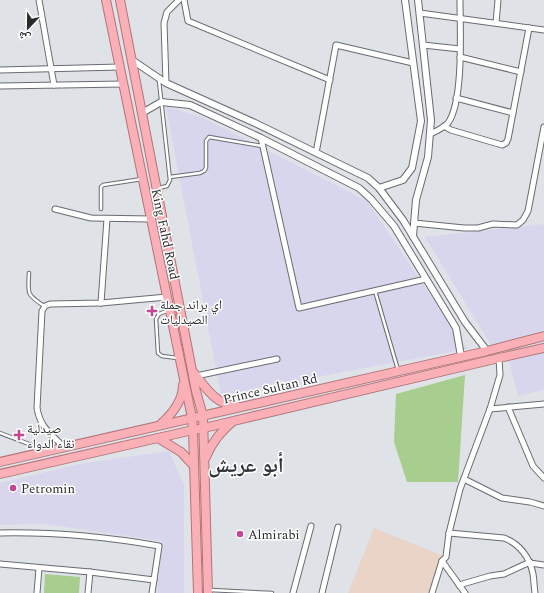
<svg xmlns="http://www.w3.org/2000/svg" width="544" height="593" viewBox="0 0 544 593" font-family="Spectral,'Noto Naskh Arabic',serif">
	<rect width="100%" height="100%" fill="#dfe3e8"/>
	<g fill="#d8d6ec">
		<polygon points="166,107 202,117 367,201 467,349 221,395"/>
		<polygon points="544,224 544,330 491,345 425,237"/>
		<polygon points="544,353 544,390 518,396 509,361"/>
		<polygon points="169,451 184,486 184,593 157,593 162,541 44,524 0,525 0,483 79,464"/>
	</g>
	<polygon fill="#e9d4c7" points="374,528 446,557 432,593 348,593"/>
	<g fill="#a7ce8e">
		<polygon points="465,375 458,482 407,482 394,442 396,394"/>
		<polygon points="45,574 80,577 79,593 44,593"/>
	</g>
	<g fill="none" stroke-linecap="round" stroke-linejoin="round">
		<defs>
			<g id="service">
				<polyline points="170,177 200,173 204,171 206,168 206,141 209,137 262,146"/>
				<polyline points="159,188 167,186 170,180 159,81"/>
				<polyline points="101,209 101,187 103,185 142,179"/>
				<path d="M29,273C28,294 26,294 44,306"/>
				<polyline points="375,291 398,370"/>
				<polyline points="169,310 159,314 156,319 158,353 162,356 177,358"/>
				<polyline points="0,433 42,449"/>
				<polyline points="210,590 272,593"/>
			</g>
			<g id="minor">
				<polyline points="39,0 54,85"/>
				<polyline points="184,0 188,21 330,80"/>
				<polyline points="420,13 544,30"/>
				<polyline points="496,23 498,0"/>
				<polyline points="423,45 460,49"/>
				<polyline points="460,57 521,72"/>
				<polyline points="0,70 120,67"/>
				<polyline points="166,83 164,23 167,12 179,0"/>
				<polyline points="0,86 123,84"/>
				<polyline points="456,98 513,113"/>
				<polyline points="444,126 451,130 502,145 506,143 508,139 529,28"/>
				<path d="M430,134C436,131 444,128 448,123C464,101 460,28 460,0"/>
				<polyline points="261,138 299,308 426,279"/>
				<polyline points="316,153 336,45 413,63"/>
				<polyline points="55,209 91,218 151,219"/>
				<polyline points="414,223 464,228 478,228 493,224 517,225 523,220 528,211 544,127"/>
				<polyline points="101,303 107,219"/>
				<polyline points="196,376 277,359"/>
				<polyline points="508,407 533,466 544,478"/>
				<polyline points="490,409 544,404"/>
				<path d="M64,447C50,433 40,427 37,408L42,311L45,306L50,304L101,303L167,297"/>
				<polyline points="464,479 502,498 530,502 544,506"/>
				<path d="M0,533C53,532 107,537 159,546L152,593"/>
				<path d="M449,533L504,538C520,544 530,558 533,574C534,580 534,587 535,593"/>
				<polyline points="442,561 465,593"/>
				<polyline points="530,563 544,565"/>
				<polyline points="0,564 90,572 154,580"/>
				<polyline points="459,585 490,576 504,574 530,562"/>
				<polyline points="37,593 39,568"/>
				<polyline points="88,593 90,572"/>
				<polyline points="293,593 311,526"/>
				<polyline points="322,593 338,527"/>
				<polyline points="432,593 442,561 446,557 449,533 460,489 490,409 500,375 499,358"/>
			</g>
			<g id="tertiary">
				<polyline points="132,60 166,83 255,123 368,178 379,188 403,220 465,322 487,351"/>
				<polyline points="142,113 161,102 190,105 261,138 359,188 371,199 394,226 456,328 461,356"/>
				<polyline points="379,188 403,180 412,168 421,121 405,0"/>
				<polyline points="413,236 416,200 428,157 431,120 418,0"/>
			</g>
			<g id="trunk">
				<polyline points="106,0 192,418 193,430 198,593"/>
				<polyline points="120,0 196,391 203,416 208,593"/>
				<path d="M194,373C206,388 216,405 237,406"/>
				<path d="M161,424C172,414 183,400 183,385"/>
				<polyline points="158,438 181,452 194,466"/>
				<path d="M206,457C212,442 220,433 232,422"/>
				<polyline points="0,462 487,351 544,336"/>
				<polyline points="0,474 193,430 204,428 499,358 544,348"/>
			</g>
		</defs>
		<use href="#service" stroke="#686b70" stroke-width="4.5"/>
		<use href="#minor" stroke="#686b70" stroke-width="7"/>
		<use href="#tertiary" stroke="#686b70" stroke-width="8"/>
		<use href="#trunk" stroke="#b07579" stroke-width="10"/>
		<use href="#service" stroke="#fff" stroke-width="2.5"/>
		<use href="#minor" stroke="#fff" stroke-width="5"/>
		<use href="#tertiary" stroke="#fff" stroke-width="6"/>
		<use href="#trunk" stroke="#fab0b6" stroke-width="8"/>
	</g>
	<g fill="#c34593" stroke="#fff" stroke-width="1.5">
		<path d="M150 305h4v4h4v4h-4v4h-4v-4h-4v-4h4z"/>
		<path d="M17 429h4v4h4v4h-4v4h-4v-4h-4v-4h4z"/>
		<circle cx="13" cy="488" r="4"/>
		<circle cx="240" cy="534" r="4"/>
	</g>
	<g text-anchor="middle" stroke-width="3" stroke-linejoin="round" paint-order="stroke">
		<g font-size="13" fill="#292a2c" stroke="#fff">
			<text transform="translate(166 234) rotate(78)" y="5">King Fahd Road</text>
			<text transform="translate(270 388) rotate(-13)" y="5">Prince Sultan Rd</text>
		</g>
		<g font-size="13" fill="#292a2c" stroke="#fff" text-anchor="start">
			<text x="160" y="309">اي براند جملة<tspan x="160" dy="15">الصيدليات</tspan></text>
			<text x="27" y="433">صيدلية<tspan x="27" dy="15">نقاء الدواء</tspan></text>
			<text x="21" y="493">Petromin</text>
			<text x="248" y="539">Almirabi</text>
		</g>
		<g font-size="21" font-weight="bold" fill="#323539" stroke="#fff">
			<text x="246" y="472">أبو عريش</text>
		</g>
	</g>
	<g transform="translate(28 28) rotate(202)" stroke="#ffffff" stroke-width="3" paint-order="stroke">
	<path d="M0-3L7 15L0 10L-7 15Z" fill="#292a2c"/>
	<text y="-6" font-size="11" font-weight="bold" text-anchor="middle" fill="#292a2c">ش</text>
	</g>
</svg>
